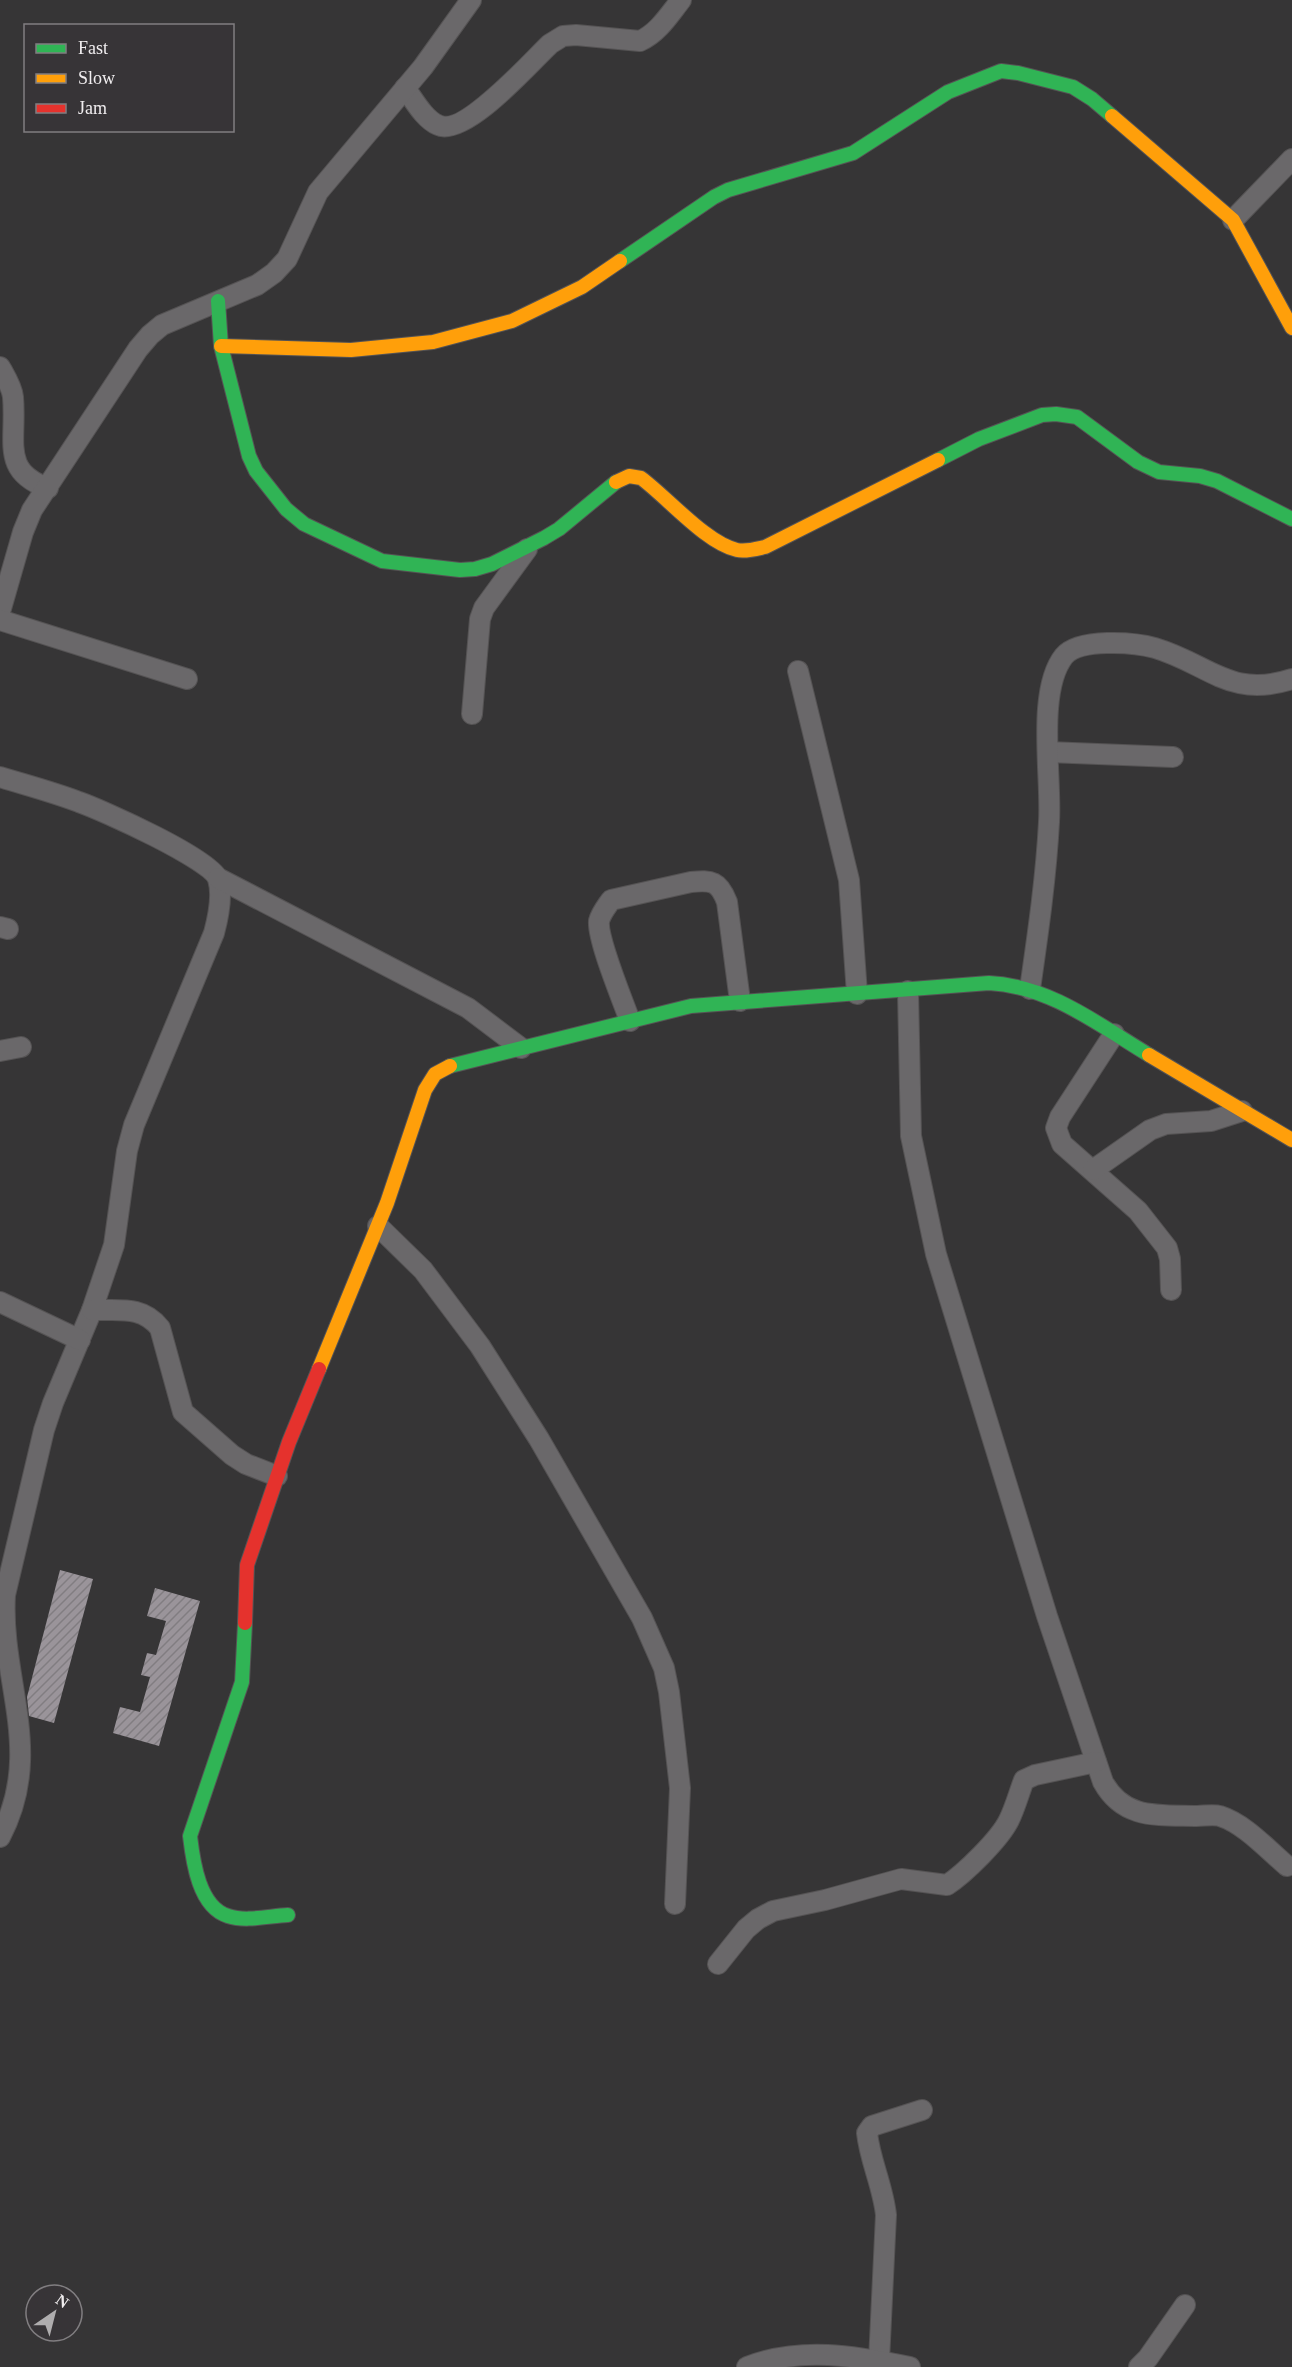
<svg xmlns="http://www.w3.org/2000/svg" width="1292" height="2367" viewBox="0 0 1292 2367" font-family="Georgia,serif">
	<defs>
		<pattern id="building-hatch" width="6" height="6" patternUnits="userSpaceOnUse" patternTransform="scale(1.5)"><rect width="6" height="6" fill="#9a949a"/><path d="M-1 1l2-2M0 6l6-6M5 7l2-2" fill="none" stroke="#817d81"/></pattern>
	</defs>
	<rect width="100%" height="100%" fill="#363536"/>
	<g fill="url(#building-hatch)">
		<polygon points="60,1570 93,1579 54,1723 29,1716 27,1697"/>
		<polygon points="155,1588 200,1601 159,1746 113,1733 120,1707 140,1712 150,1677 141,1675 147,1653 156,1655 166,1621 147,1616"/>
	</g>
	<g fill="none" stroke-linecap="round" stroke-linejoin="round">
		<defs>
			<g id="street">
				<path d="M405,88C414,100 424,119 438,125C464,138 530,63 550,44L563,36L576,35L640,41C658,33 669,15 681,0"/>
				<polyline points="1233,220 1292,159"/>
				<path d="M0,367C5,376 12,387 13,397C17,441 0,471 48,488"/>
				<polyline points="0,612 23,532 32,510 138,349 150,335 162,325 257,285 274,273 287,259 318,192 423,67 471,0"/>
				<polyline points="0,620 187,679"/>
				<polyline points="798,671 849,880 857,994"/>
				<polyline points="472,714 480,619 484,608 527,549"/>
				<polyline points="1048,752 1173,757"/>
				<path d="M0,777C26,785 53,792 79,802C102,810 211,859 218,879C223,895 218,918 214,933L134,1125L127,1151L114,1245L92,1310L53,1403L44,1430L5,1595C0,1681 45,1752 0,1837"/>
				<polyline points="218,878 468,1008 521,1048"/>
				<polyline points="0,927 8,929"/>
				<path d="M1030,989C1038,933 1046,878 1049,822C1052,778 1036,691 1064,656C1079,638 1134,642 1155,648C1209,664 1230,699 1292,679"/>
				<path d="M908,991L911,1136L936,1254L1047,1616L1103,1782C1124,1820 1158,1815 1197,1816C1204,1816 1213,1814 1220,1816C1245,1824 1267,1849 1287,1866"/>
				<path d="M630,1021C623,1001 597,939 599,921C601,913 607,906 611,900L691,882C712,880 719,881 727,902L740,1001"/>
				<polyline points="1114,1034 1060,1117 1056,1128 1062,1144 1138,1211 1167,1248 1170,1259 1171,1290"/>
				<polyline points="0,1051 21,1047"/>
				<polyline points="1093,1170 1150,1130 1166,1124 1211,1121 1242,1111"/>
				<polyline points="378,1226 423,1270 480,1346 539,1439 642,1618 664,1668 669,1692 680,1788 675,1904"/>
				<polyline points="0,1302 80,1340"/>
				<path d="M92,1310C119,1311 142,1305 160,1328L183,1412L232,1455L246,1464L277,1476"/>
				<path d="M718,1964L746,1929L758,1919L773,1911L825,1900L901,1879L947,1885C964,1874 1000,1839 1009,1820C1015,1808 1019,1793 1024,1780L1035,1775L1096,1762"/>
				<path d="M879,2361L886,2215C883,2186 870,2161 867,2133L872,2126L922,2110"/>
				<path d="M747,2367C801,2346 855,2356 910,2367"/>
				<polyline points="1139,2367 1148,2358 1185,2305"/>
			</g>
			<g id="fast">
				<polyline points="620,261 714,197 728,190 853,153 948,92 1001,71 1018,73 1073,87 1092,99 1112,116"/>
				<polyline points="218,301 221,346 249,456 256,471 286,509 304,524 382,561 460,570 475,569 492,564 544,538 559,529 616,482"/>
				<polyline points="938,460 979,439 1042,415 1056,414 1077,417 1138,462 1159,472 1200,476 1217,481 1292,519"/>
				<path d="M450,1066L691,1006L989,983C1050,986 1099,1025 1149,1055"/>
				<path d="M245,1623L242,1682L190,1836C193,1862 199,1907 228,1916C246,1922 269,1916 288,1915"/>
			</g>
			<g id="slow">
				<polyline points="1112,116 1233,220 1292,328"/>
				<polyline points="221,346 351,350 433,342 512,321 582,287 620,261"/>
				<path d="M616,482L629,476L641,478C668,498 706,543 737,550C746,552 756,549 765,547L938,460"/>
				<polyline points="1149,1055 1292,1140"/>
				<polyline points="319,1369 387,1203 425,1090 435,1074 450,1066"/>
			</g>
			<polyline id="jam" points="245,1623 247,1565 289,1442 319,1369"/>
		</defs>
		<use href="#street" stroke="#555354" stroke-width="22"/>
		<use href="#fast" stroke="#555354" stroke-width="16"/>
		<use href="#slow" stroke="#555354" stroke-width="16"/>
		<use href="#jam" stroke="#555354" stroke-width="16"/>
		<use href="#street" stroke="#6a686a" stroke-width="20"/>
		<use href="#fast" stroke="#30b455" stroke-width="14"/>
		<use href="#slow" stroke="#ff9f0a" stroke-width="14"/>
		<use href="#jam" stroke="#e5322d" stroke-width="14"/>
	</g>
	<rect x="24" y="24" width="210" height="108" fill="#373437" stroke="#817e81" stroke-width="1.5"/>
	<rect x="36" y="44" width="30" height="9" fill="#30b455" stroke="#817e81" stroke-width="1.5"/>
	<text x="78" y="54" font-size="18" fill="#f0edef">Fast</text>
	<rect x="36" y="74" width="30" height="9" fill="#ff9f0a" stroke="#817e81" stroke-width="1.5"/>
	<text x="78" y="84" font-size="18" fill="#f0edef">Slow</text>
	<rect x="36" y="104" width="30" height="9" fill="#e5322d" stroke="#817e81" stroke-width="1.5"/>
	<text x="78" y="114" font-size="18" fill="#f0edef">Jam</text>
	<g transform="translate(54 2313) rotate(35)"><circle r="28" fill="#373437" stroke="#817e81" stroke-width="1.5"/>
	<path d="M0-4.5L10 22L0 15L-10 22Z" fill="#afadae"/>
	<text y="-9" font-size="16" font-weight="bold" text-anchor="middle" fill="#f0edef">N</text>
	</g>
</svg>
